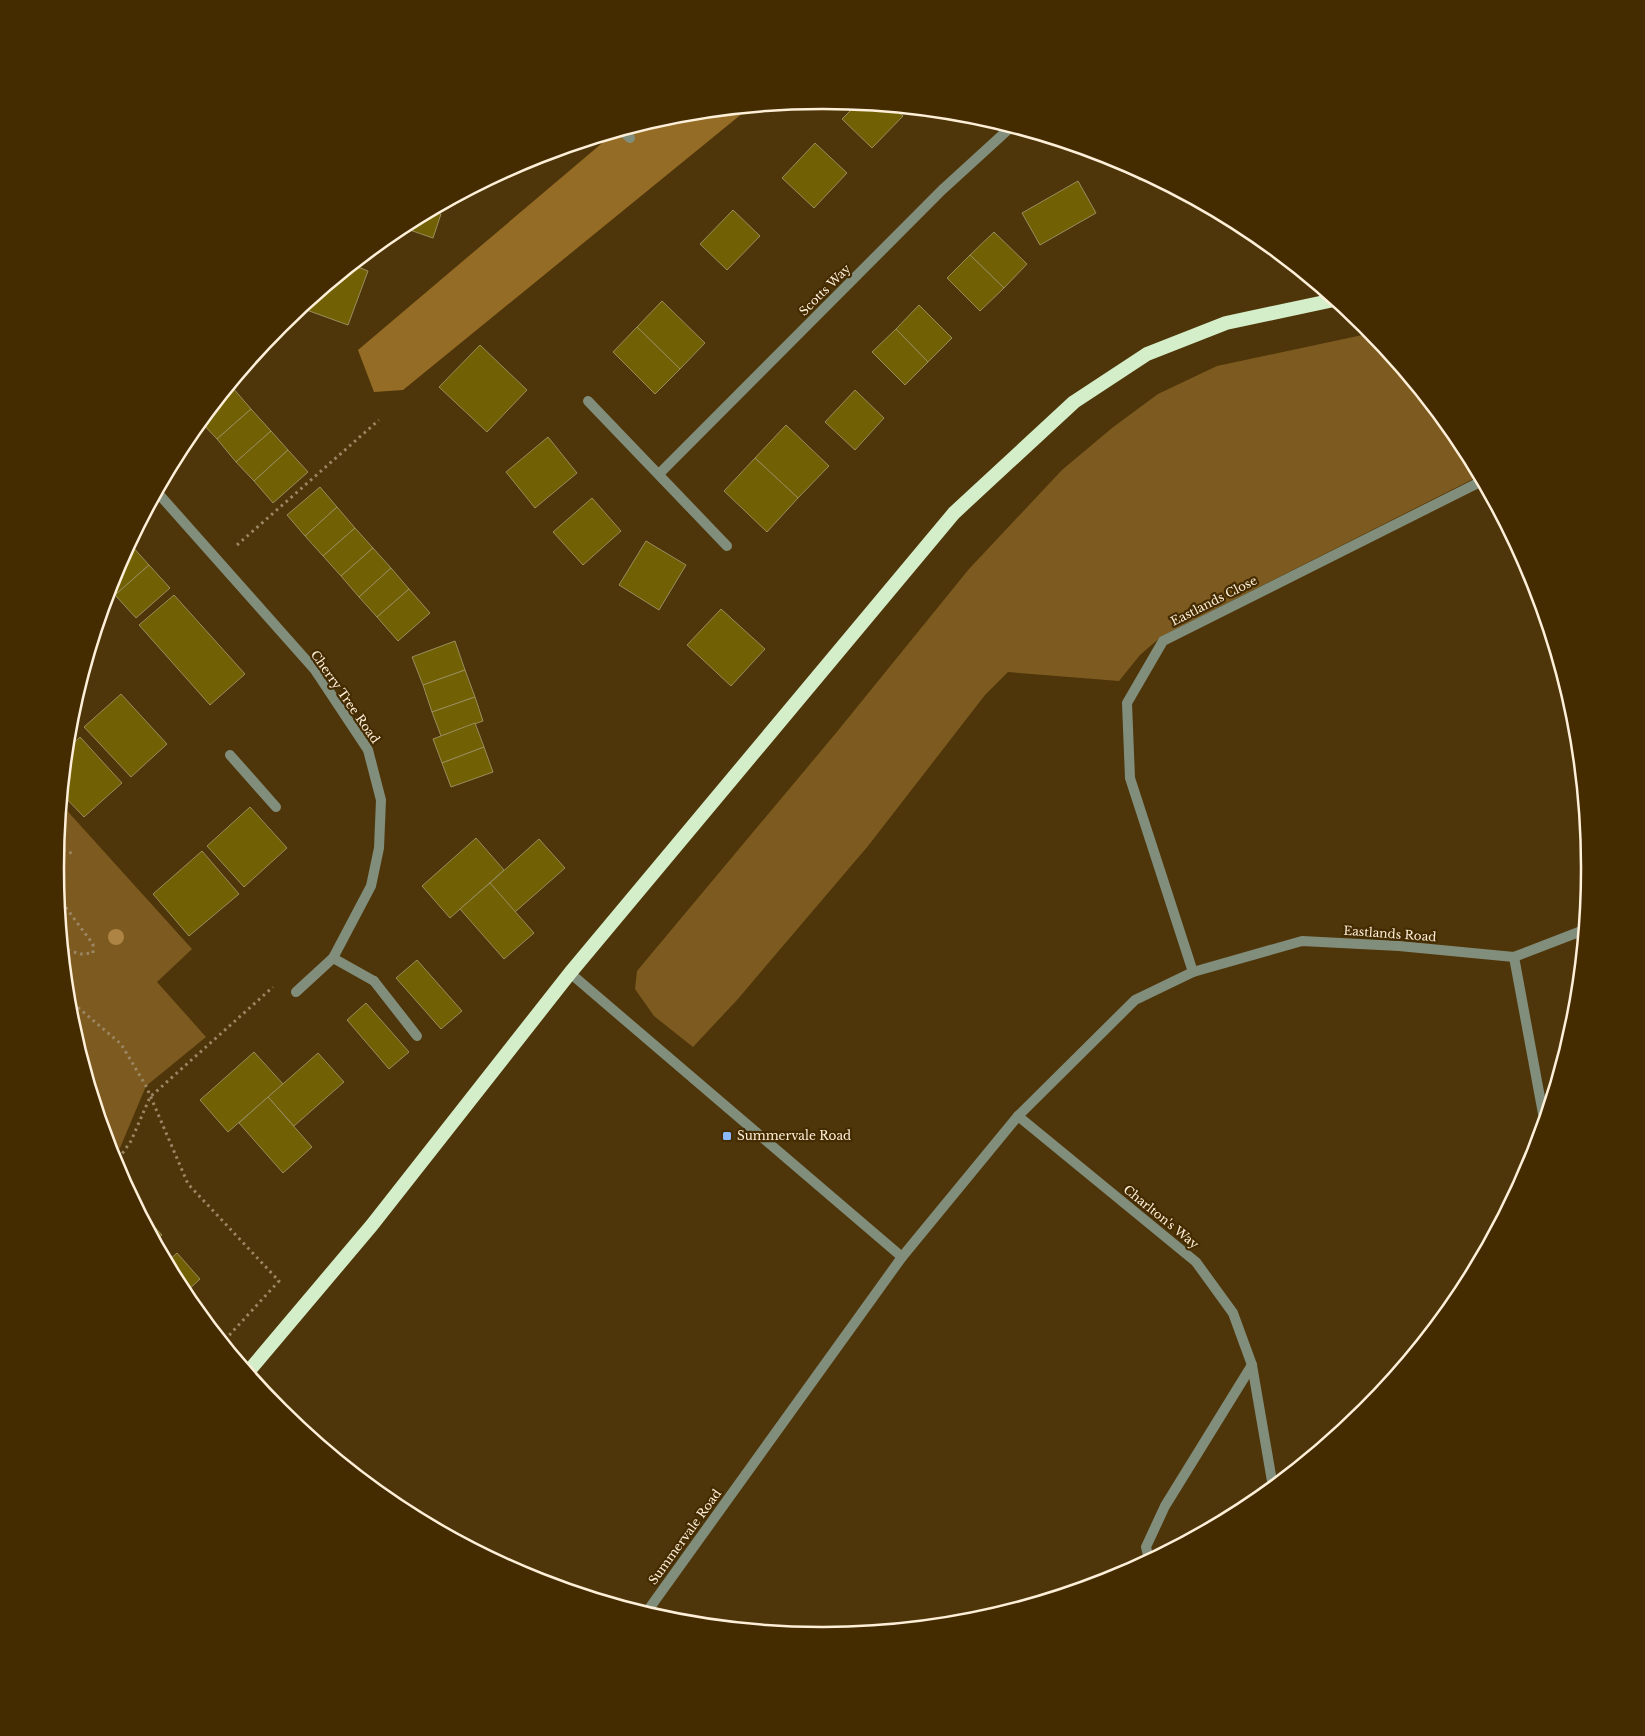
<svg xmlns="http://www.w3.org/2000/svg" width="1645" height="1736" viewBox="0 0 1645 1736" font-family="'Libre Baskerville',serif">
	<rect width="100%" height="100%" fill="#4f360a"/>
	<g fill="#7d5b20">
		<polygon points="1372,333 1461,442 1479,476 1162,636 1140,655 1119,681 1008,672 985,695 868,846 737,1000 693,1047 654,1016 635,989 637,971 836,733 969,569 1062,470 1112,428 1158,394 1217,366"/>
		<polygon points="61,804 192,949 157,982 206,1037 146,1086 120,1148 112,1157 70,1017 55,868"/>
	</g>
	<polygon fill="#956c26" points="749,108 403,390 374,392 358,350 614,133 673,115"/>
	<g fill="#716004" stroke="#988d5d">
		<polygon points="857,104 894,108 903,116 872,148 842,119"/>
		<polygon points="815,143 847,173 814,208 782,178"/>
		<polygon points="1137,170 1151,178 1139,180"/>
		<polygon points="1078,181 1096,213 1040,245 1022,213"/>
		<polygon points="733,210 760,236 727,270 700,244"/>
		<polygon points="431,211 441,214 433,238 401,227"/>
		<polygon points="994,232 1027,264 1004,288 970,255"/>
		<polygon points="970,255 1004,288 980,311 947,278"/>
		<polygon points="353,265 368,271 348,325 301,308"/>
		<polygon points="662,301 705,343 680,369 637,327"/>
		<polygon points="919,305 952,338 928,362 896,329"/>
		<polygon points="637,327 680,369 655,394 613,352"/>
		<polygon points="896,329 928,362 905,385 872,352"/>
		<polygon points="480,345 527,390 487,432 439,387"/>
		<polygon points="232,387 251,409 217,439 201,422 221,397"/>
		<polygon points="855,390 884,418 855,450 825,422"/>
		<polygon points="251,409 271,431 236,462 217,439"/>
		<polygon points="786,425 829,466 798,498 755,458"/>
		<polygon points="271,431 288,450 254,481 236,462"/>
		<polygon points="548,437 577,473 535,508 506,472"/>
		<polygon points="288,450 308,472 273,503 254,481"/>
		<polygon points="755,458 798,498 767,532 724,491"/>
		<polygon points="320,487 337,507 305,536 287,515"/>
		<polygon points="592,498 621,531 583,565 553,532"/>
		<polygon points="337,507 355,528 323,556 305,536"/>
		<polygon points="355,528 373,548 341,576 323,556"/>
		<polygon points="646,541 686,565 659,610 619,585"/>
		<polygon points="130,544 149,565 115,595 109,588 114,574"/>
		<polygon points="373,548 391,568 359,597 341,576"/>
		<polygon points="149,565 170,588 136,618 115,595"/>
		<polygon points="391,568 409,589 377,617 359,597"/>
		<polygon points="409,589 430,613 398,641 377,617"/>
		<polygon points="174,595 245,674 210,705 139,625"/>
		<polygon points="721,609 765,649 731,686 687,645"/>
		<polygon points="455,641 465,670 423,685 412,657"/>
		<polygon points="465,670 475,697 432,712 423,685"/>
		<polygon points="121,694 167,744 131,777 84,727"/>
		<polygon points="475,697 483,721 441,736 432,712"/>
		<polygon points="475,723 484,747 442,763 433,739"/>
		<polygon points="80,737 122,783 84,817 62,794 67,749"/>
		<polygon points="484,747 493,772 451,787 442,763"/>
		<polygon points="250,807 287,848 244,887 207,846"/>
		<polygon points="476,838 504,870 450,918 422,886"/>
		<polygon points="539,839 565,868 515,912 490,883"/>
		<polygon points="202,851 239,894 189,936 153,894"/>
		<polygon points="490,883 534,933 504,959 460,909"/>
		<polygon points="417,960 462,1011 441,1029 396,978"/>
		<polygon points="366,1003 409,1052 389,1069 347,1020"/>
		<polygon points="254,1052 283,1084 228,1132 200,1100"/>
		<polygon points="318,1053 344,1082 294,1126 268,1097"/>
		<polygon points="268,1097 312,1147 283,1173 239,1123"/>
		<polygon points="139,1210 162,1235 155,1240"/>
		<polygon points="177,1253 200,1279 184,1294 167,1262"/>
	</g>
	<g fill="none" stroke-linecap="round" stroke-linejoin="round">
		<g stroke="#9c8765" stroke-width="3" stroke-dasharray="2.5 4" stroke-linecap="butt">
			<polyline points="237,545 379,420"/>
			<polyline points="57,848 74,854"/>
			<polyline points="58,897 93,944 93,953 81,954 63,949"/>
			<polyline points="68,999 121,1044 146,1086 188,1184 279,1281 223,1342"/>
			<polyline points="115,1164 131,1141 150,1097 273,987"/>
		</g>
		<g stroke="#818e7c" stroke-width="10">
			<polyline points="230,755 276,807"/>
			<polyline points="374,981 417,1036"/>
		</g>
		<g stroke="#818e7c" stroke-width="10">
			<polyline points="622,131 630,138"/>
			<polyline points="588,401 727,546"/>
			<polyline points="659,474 942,190 1011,127"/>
			<polyline points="157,492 315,670 368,750 381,800 379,848 371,886 333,958 296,992"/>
			<polyline points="1514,957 1544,1119"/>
			<polyline points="333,958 374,981"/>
			<polyline points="1193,972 1130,778 1127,703 1163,641 1482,481"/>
			<polyline points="570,973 902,1257"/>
			<polyline points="1018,1116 1196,1262 1233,1313 1252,1365 1273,1487"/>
			<polyline points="1149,1560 1146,1547 1165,1506 1252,1365"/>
			<polyline points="646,1613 902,1257 1018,1116 1135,1000 1193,972 1302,941 1399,946 1514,957 1584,930"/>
		</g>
		<polyline stroke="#d4eeca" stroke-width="14" points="248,1372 372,1225 570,973 954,513 1074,402 1147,354 1226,323 1334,300"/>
	</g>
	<circle fill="#ad8443" cx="116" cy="937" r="8"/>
	<rect fill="#8abafc" stroke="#442b00" stroke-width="2" x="722" y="1131" width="10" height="10" rx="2.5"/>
	<g text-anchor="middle" stroke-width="4.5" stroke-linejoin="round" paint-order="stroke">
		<g font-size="12" fill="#feefd9" stroke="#442b00">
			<text transform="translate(825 290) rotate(-45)" y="4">Scotts Way</text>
			<text transform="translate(1214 601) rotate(-27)" y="4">Eastlands Close</text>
			<text transform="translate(345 697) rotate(55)" y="4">Cherry Tree Road</text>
			<text transform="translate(1390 934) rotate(4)" y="4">Eastlands Road</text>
			<text transform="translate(1161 1217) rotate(39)" y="4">Charlton's Way</text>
			<text transform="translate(685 1537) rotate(-54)" y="4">Summervale Road</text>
		</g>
		<g font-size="12" fill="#feefd9" stroke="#442b00" text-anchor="start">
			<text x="737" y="1140">Summervale Road</text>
		</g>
	</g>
	<path d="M0 0H1645V1736H0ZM822 109H823A758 758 0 0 1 1581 867V869A758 758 0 0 1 823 1627H822A758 758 0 0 1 64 869V867A758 758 0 0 1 822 109Z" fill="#442b00" fill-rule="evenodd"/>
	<path fill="none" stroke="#feefd9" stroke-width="2.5" d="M822 109H823A758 758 0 0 1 1581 867V869A758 758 0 0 1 823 1627H822A758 758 0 0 1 64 869V867A758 758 0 0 1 822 109Z"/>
</svg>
